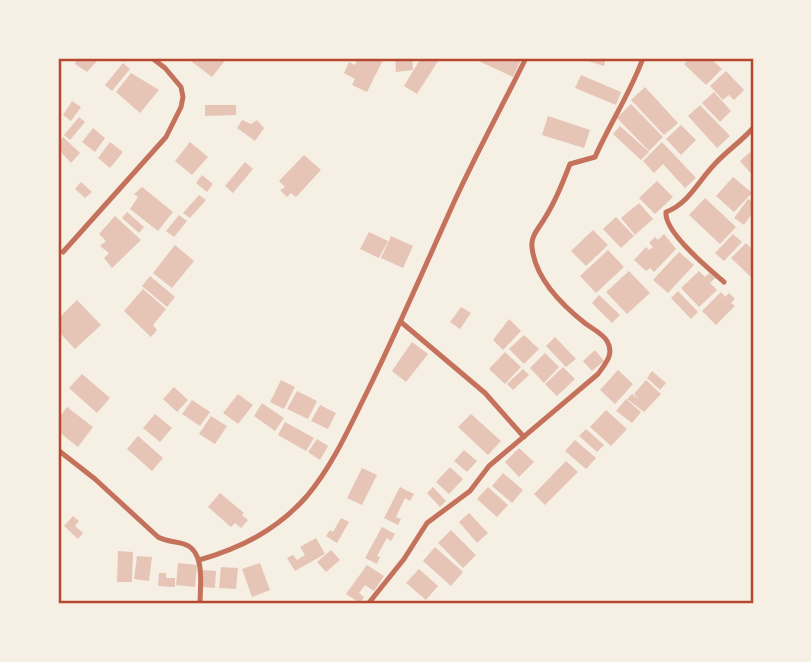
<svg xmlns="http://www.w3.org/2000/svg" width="811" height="662" viewBox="0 0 811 662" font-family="'DM Sans',sans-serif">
	<rect width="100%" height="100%" fill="#f6efe4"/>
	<g fill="#e6c5b7">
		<polygon points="73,58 100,58 87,72 75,64 76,60"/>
		<polygon points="187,58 227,58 212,77"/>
		<polygon points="358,58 384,58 367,92 352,85 355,79 344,73 349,62 355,65"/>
		<polygon points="395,58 412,58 413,70 396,72"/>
		<polygon points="421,58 440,58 417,94 404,86"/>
		<polygon points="472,58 522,58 513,77"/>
		<polygon points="579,58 606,58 604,66"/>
		<polygon points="691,58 710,58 722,69 706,85 684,64"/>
		<polygon points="123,63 130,69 112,91 105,85"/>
		<polygon points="726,71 744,90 734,100 729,95 723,100 710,86"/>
		<polygon points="131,73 159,90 140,113 116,92"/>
		<polygon points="581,75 621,92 616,105 575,88"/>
		<polygon points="645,87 678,123 664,135 631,100"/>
		<polygon points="714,92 731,111 720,122 702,103"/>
		<polygon points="72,101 81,107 71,121 63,115"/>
		<polygon points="631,104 663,137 649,151 617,118"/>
		<polygon points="205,105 236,105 236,115 205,116"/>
		<polygon points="700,105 730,136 717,148 688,116"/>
		<polygon points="548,116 590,130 584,148 542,135"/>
		<polygon points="79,117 85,122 70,140 64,135"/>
		<polygon points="242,120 251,124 257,120 264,128 255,141 237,128"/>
		<polygon points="681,125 696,140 681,155 666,139"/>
		<polygon points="620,126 649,152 641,160 613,134"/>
		<polygon points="93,128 105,138 95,152 82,142"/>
		<polygon points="63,137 80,153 71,163 58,149 58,144"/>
		<polygon points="110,142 123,152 110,168 98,158"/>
		<polygon points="190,142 208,157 192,175 175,161"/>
		<polygon points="662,142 696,178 685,188 663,164 654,173 643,161"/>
		<polygon points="750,152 753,156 753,176 740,161"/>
		<polygon points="304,155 321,170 296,197 291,193 287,197 280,190 285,187 279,181"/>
		<polygon points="245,162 253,169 233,193 225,186"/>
		<polygon points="202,175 213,184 207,192 196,183"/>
		<polygon points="733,177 752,193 734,212 716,196"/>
		<polygon points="657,181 673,197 655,214 639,198"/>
		<polygon points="81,182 92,192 85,198 75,189"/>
		<polygon points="142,187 173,212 158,231 130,209 138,197 134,194"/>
		<polygon points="199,195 206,200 190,218 183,213"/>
		<polygon points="705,198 736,227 720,244 689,215"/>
		<polygon points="748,199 753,202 753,212 744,225 734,218"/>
		<polygon points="639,203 653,219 635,235 621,218"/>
		<polygon points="127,212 144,227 139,233 122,218"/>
		<polygon points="179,215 187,221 174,237 166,231"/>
		<polygon points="115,216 141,240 112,268 104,258 109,253 100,246 106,241 99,234"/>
		<polygon points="616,217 634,236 621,248 603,229"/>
		<polygon points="593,230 608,245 586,266 571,251"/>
		<polygon points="369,232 388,241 379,258 360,249"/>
		<polygon points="664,234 676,249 654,272 650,268 646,271 634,260 646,247 649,250 653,247 649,243 655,237 658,240"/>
		<polygon points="733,234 742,242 724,261 715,253"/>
		<polygon points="391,236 413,246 403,268 381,258"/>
		<polygon points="746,243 753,250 753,279 731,258"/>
		<polygon points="175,245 194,261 172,288 153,273"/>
		<polygon points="608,250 624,267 596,293 580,276"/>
		<polygon points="679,252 694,265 668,293 653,280"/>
		<polygon points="629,271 650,293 627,314 606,292"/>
		<polygon points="699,271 705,277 709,273 715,278 710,283 717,290 699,307 681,288"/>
		<polygon points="150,276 175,297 167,307 142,286"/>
		<polygon points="143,289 166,309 153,325 157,330 151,337 124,311"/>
		<polygon points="678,291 698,312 691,319 671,298"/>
		<polygon points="721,292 725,297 729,293 735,299 731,303 735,306 716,325 702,311"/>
		<polygon points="599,295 620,315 612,323 592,303"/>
		<polygon points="77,300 101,325 75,349 58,331 58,319"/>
		<polygon points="461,307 471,313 460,329 450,322"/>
		<polygon points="509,319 521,331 503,350 493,340"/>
		<polygon points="524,335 539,349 524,364 509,349"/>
		<polygon points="555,337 576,359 566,367 546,346"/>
		<polygon points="412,342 428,354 406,382 392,371"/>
		<polygon points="595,350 604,361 592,371 583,361"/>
		<polygon points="505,352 521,367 505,384 489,369"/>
		<polygon points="545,353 559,367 544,383 530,368"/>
		<polygon points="563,367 575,379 557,396 545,384"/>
		<polygon points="523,369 529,375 513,390 507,384"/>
		<polygon points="618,370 633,384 615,404 600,390"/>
		<polygon points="652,371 666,383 660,390 647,378"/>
		<polygon points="82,374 110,398 97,413 69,388"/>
		<polygon points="281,380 295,387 284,409 270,402"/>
		<polygon points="646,380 661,394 644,412 627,399 632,394 640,400 634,394"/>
		<polygon points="174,387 188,400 177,412 163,399"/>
		<polygon points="297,391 317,401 308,419 287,409"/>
		<polygon points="238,394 253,405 238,424 223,413"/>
		<polygon points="626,399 641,412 632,423 616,411"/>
		<polygon points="192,400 210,412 200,426 182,414"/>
		<polygon points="262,403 284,418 275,431 254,416"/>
		<polygon points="320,405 336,413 328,429 311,421"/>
		<polygon points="67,407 93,427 78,447 58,431 58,419"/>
		<polygon points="606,410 627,429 611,446 590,427"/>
		<polygon points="155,414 172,428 160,442 143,428"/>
		<polygon points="471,414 501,441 488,455 458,427"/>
		<polygon points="211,416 227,426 215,444 199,434"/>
		<polygon points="285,422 314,438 306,451 278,435"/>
		<polygon points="586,429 604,445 597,452 579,436"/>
		<polygon points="138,436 163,458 152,471 127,449"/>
		<polygon points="317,439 328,446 320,460 308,452"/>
		<polygon points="575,440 596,458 586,469 565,451"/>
		<polygon points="519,448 534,462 519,477 505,462"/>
		<polygon points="464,450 477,461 467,472 454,461"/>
		<polygon points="566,461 578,472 545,505 534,494"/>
		<polygon points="450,467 463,479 449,494 436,482"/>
		<polygon points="362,468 377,475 362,505 347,498"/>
		<polygon points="503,473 523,490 512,503 492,486"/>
		<polygon points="400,487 414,494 410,501 405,498 396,517 401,519 398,525 384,518"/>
		<polygon points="433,487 446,501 440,507 427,493"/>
		<polygon points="488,487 508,505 497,517 477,499"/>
		<polygon points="220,493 244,513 242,515 248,520 241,528 235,523 231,527 208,507"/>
		<polygon points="469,513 488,533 477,543 459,522"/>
		<polygon points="73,516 79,521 75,526 83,533 78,539 64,526"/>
		<polygon points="341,518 349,522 337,543 326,536 330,530 333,532"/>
		<polygon points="382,527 395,534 391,541 387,538 377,556 380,557 377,564 365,558"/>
		<polygon points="451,530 476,555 463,568 438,543"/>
		<polygon points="316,538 325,554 295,571 287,558 293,555 297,560 305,555 300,547"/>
		<polygon points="435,547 463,572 451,586 423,561"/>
		<polygon points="331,550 340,560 326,572 317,562"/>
		<polygon points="118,551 133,552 132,582 117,582"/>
		<polygon points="137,556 152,557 149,581 134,579"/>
		<polygon points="178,563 197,565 195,587 176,585"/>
		<polygon points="260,563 270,590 252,597 242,569"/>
		<polygon points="367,565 384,576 374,591 365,585 359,593 364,597 360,603 346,594"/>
		<polygon points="221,567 238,568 236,589 219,588"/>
		<polygon points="419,569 438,586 426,600 406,583"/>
		<polygon points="203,570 216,571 215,588 202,587"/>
		<polygon points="159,573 166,573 166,578 175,578 175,587 158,586"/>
	</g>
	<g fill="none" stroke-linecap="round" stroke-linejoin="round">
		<g stroke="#c5725c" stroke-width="5">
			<polyline points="63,252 166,137 181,107 183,97 181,87 165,68 152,58"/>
			<path d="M724,282C709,269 664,232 666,212C688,204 698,182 713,166C725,152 741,142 753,128"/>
			<polyline points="401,322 485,393 524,437"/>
			<path d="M58,450L95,479L158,537C167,542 175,541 184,544C206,551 200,586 200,604"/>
			<path d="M199,560C241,548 277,530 307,496C333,465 350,426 368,390C397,331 423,271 450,211C473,159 501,109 526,58"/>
			<path d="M368,604L404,559L427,523L470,491L489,466L598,374C605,364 615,354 607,341C603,334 593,329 586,324C563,306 535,279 532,247C531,239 535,233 539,227C553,207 561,187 570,164L595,157C610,123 631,92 643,58"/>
		</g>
	</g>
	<rect width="811" height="662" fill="none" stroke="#f6efe4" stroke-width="119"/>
	<rect x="60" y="60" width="692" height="542" fill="none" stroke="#b5482f" stroke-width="2.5"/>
</svg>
